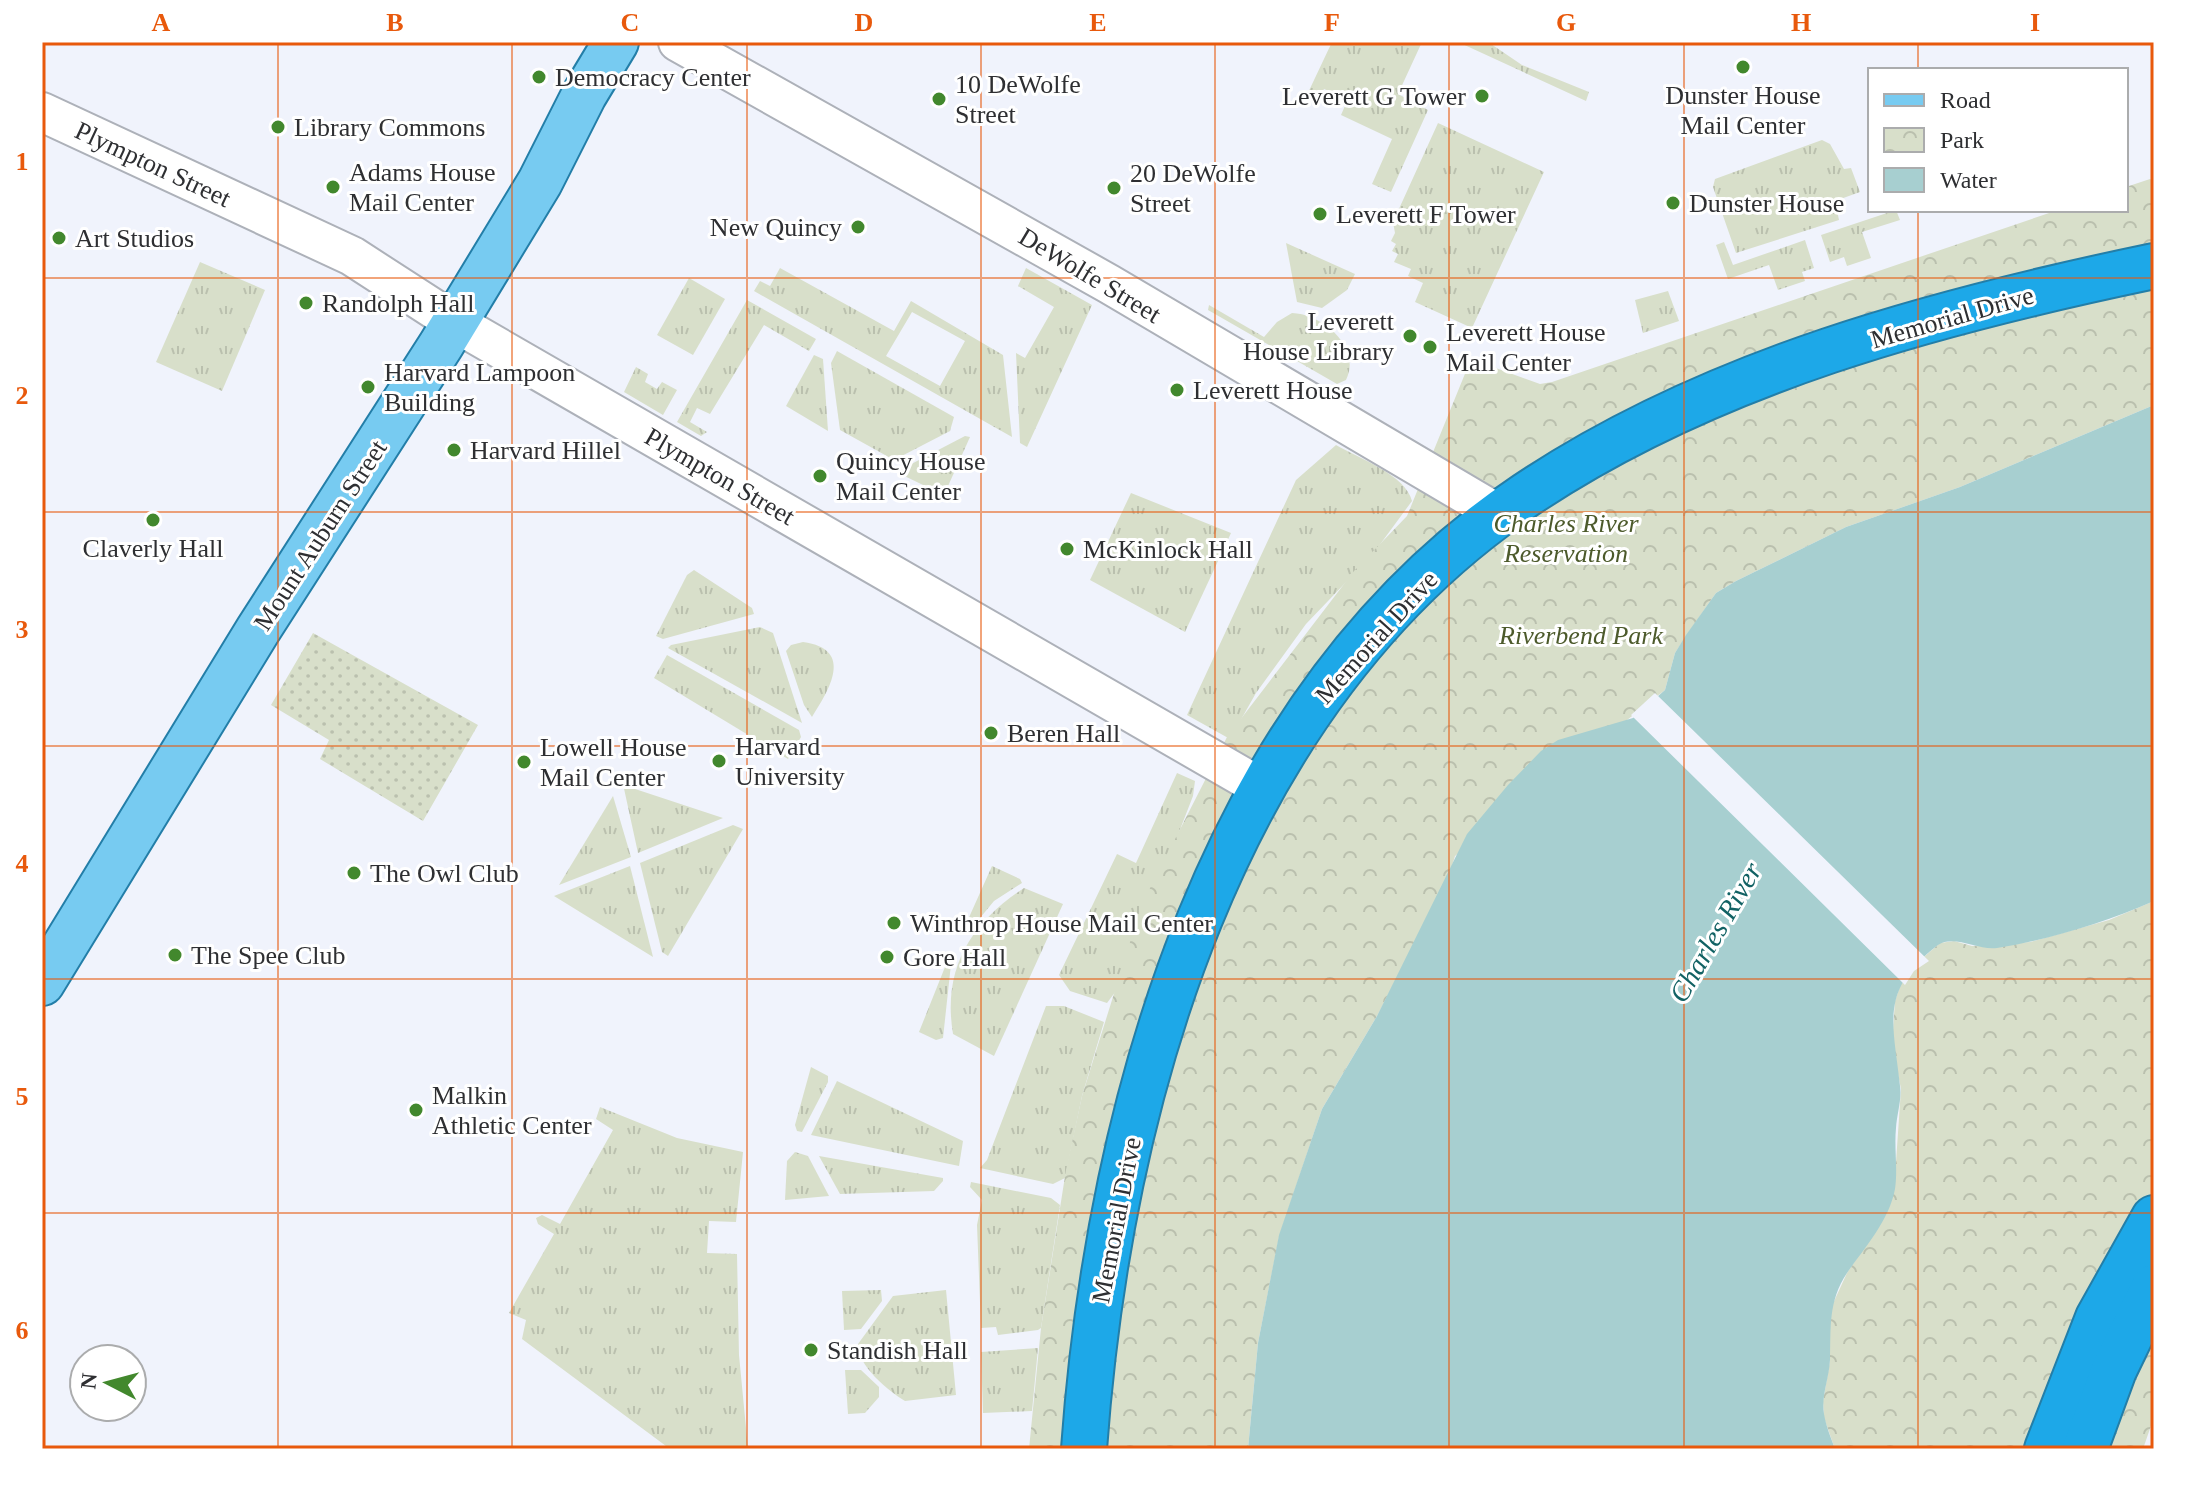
<svg xmlns="http://www.w3.org/2000/svg" width="2196" height="1491" viewBox="0 0 2196 1491" font-family="'Times New Roman',serif">
	<defs>
		<pattern id="grass-tufts" width="24" height="20" patternUnits="userSpaceOnUse" patternTransform="scale(2)"><rect width="24" height="20" fill="#d8dfca"/><path d="M3 7l-1-3M5 7V3M7 7l1-3M15 17l-1-3M17 17v-4M19 17l1-3" fill="none" stroke="#bac0ae"/></pattern>
		<pattern id="park-crowns" width="20" height="18" patternUnits="userSpaceOnUse" patternTransform="scale(2)"><rect width="20" height="18" fill="#d8dfca"/><path d="M2 6a3 3 0 1 1 6 0M12 15a3 3 0 1 1 6 0" fill="none" stroke="#bac0ae"/></pattern>
		<pattern id="garden-dots" width="8" height="8" patternUnits="userSpaceOnUse" patternTransform="scale(2)"><rect width="8" height="8" fill="#d8dfca"/><path d="M2 2h.1M6 6h.1" fill="none" stroke="#bac0ae" stroke-width="1.8" stroke-linecap="round"/></pattern>
	</defs>
	<rect width="100%" height="100%" fill="#f0f3fc"/>
	<g fill="url(#grass-tufts)" fill-rule="evenodd">
		<polygon points="1332,42 1422,42 1398,94 1428,110 1391,192 1372,184 1392,139 1341,115 1348,99 1324,89 1317,103 1306,97"/>
		<polygon points="1458,42 1488,42 1522,65 1589,92 1586,101"/>
		<polygon points="1438,123 1544,172 1472,328 1415,302 1423,283 1408,276 1411,269 1394,262 1398,254 1392,251 1396,244 1391,241 1395,233 1393,222"/>
		<polygon points="1822,140 1830,144 1844,169 1851,168 1860,192 1835,201 1839,220 1736,253 1713,187 1715,179"/>
		<polygon points="1896,210 1900,220 1862,232 1871,258 1847,266 1844,257 1830,262 1821,235"/>
		<polygon points="1805,240 1814,268 1802,272 1805,281 1778,290 1769,265 1728,279 1716,245 1724,242 1733,265"/>
		<polygon points="1286,243 1355,274 1347,290 1322,308 1297,302"/>
		<polygon points="200,262 265,290 222,391 156,362"/>
		<path d="M780,268L894,331L911,301L1003,355L1012,437L754,291L760,281L770,286ZM912,312L965,341L940,386L886,356Z"/>
		<polygon points="1026,268 1092,305 1027,447 1020,443 1016,353 1025,358 1054,307 1018,286"/>
		<polygon points="689,278 725,299 693,355 657,335"/>
		<polygon points="1668,291 1679,321 1643,333 1635,300"/>
		<polygon points="747,300 816,339 809,351 764,325 710,414 697,408 690,422 707,432 701,436 677,422"/>
		<path d="M1209,305L1264,337L1277,322L1292,313C1323,314 1362,348 1346,380L1337,384L1208,310Z"/>
		<polygon points="837,351 954,417 950,431 894,460 840,430 831,363"/>
		<polygon points="814,355 823,359 828,431 786,406"/>
		<polygon points="636,367 648,374 645,382 657,389 662,382 677,390 663,415 624,392"/>
		<polygon points="965,436 970,437 944,495 896,472"/>
		<path d="M1336,445C1358,458 1406,475 1412,501L1373,554L1306,624L1256,693L1230,739L1187,715L1296,480Z"/>
		<polygon points="1131,493 1231,533 1185,632 1090,580"/>
		<polygon points="694,570 752,608 754,614 663,639 656,636 687,575"/>
		<polygon points="760,627 773,633 802,723 668,648 671,645"/>
		<path d="M803,642C855,649 829,690 812,717L804,705L786,651L791,645Z"/>
		<polygon points="667,655 799,730 801,737 788,759 654,678"/>
		<polygon points="1177,773 1195,781 1193,796 1119,987 1107,1003 1070,991 1059,975 1117,854 1136,863"/>
		<polygon points="623,784 623,785 723,818 638,853"/>
		<polygon points="613,796 631,857 559,885"/>
		<polygon points="733,825 743,829 668,956 662,952 640,863"/>
		<polygon points="630,866 653,957 554,896"/>
		<polygon points="992,866 1020,879 1022,883 994,901 966,935 962,933"/>
		<path d="M1024,888L1063,904L994,1056L953,1034C942,968 971,923 1024,888Z"/>
		<polygon points="947,962 951,964 943,1038 936,1040 919,1032"/>
		<polygon points="1046,1006 1064,1006 1104,1022 1082,1096 1065,1178 1053,1184 980,1168 987,1160"/>
		<polygon points="811,1067 828,1076 828,1082 802,1132 797,1131 795,1125"/>
		<polygon points="837,1081 963,1141 959,1166 811,1135"/>
		<polygon points="600,1107 677,1138 743,1152 736,1222 709,1221 707,1253 737,1254 739,1355 748,1449 670,1449 522,1339 526,1320 509,1313 554,1234 538,1224 536,1218 542,1215 560,1224 613,1130 596,1119"/>
		<polygon points="795,1152 808,1156 829,1196 785,1200 787,1161"/>
		<polygon points="819,1156 943,1178 943,1181 934,1191 840,1194"/>
		<polygon points="971,1182 1051,1198 1060,1205 1041,1328 1038,1330 998,1335 996,1327 981,1328 977,1225 982,1200 970,1187"/>
		<polygon points="881,1290 882,1301 861,1329 844,1330 842,1291"/>
		<path d="M946,1290L956,1395L905,1401C889,1392 856,1364 858,1344L893,1296Z"/>
		<polygon points="1038,1348 1032,1411 983,1413 981,1352"/>
		<polygon points="845,1370 861,1370 879,1387 879,1397 865,1413 848,1414"/>
	</g>
	<g fill="url(#park-crowns)">
		<polygon points="2150,179 2154,181 2154,405 1960,487 1846,527 1736,581 1716,593 1686,636 1675,653 1665,690 1455,856 1449,876 1377,1016 1322,1109 1279,1237 1258,1343 1248,1449 1029,1449 1041,1328 1066,1170 1082,1096 1142,904 1227,737 1354,571 1407,516 1471,359 1540,384 1552,382 2058,210 2126,210 2126,187"/>
		<polygon points="2154,901 2154,1417 2143,1449 1835,1449 1824,1418 1823,1401 1830,1361 1830,1310 1847,1273 1886,1214 1896,1162 1901,1089 1892,1044 1895,1001 1901,983 1911,968 1940,943 1954,941 1972,946 2030,942 2109,920"/>
	</g>
	<polygon fill="url(#garden-dots)" points="313,633 478,725 423,821 320,759 329,740 271,705"/>
	<path fill="#a7cfd0" d="M2154,405V901C2104,923 2051,939 1997,948C1979,951 1954,934 1938,945C1879,990 1893,1021 1900,1086C1902,1099 1897,1114 1896,1128C1894,1148 1898,1169 1895,1189C1889,1221 1865,1247 1847,1273C1828,1301 1831,1328 1830,1360C1829,1379 1821,1396 1824,1414C1826,1426 1831,1438 1835,1449H1248L1258,1343L1279,1235L1322,1109L1377,1016L1467,834L1508,785L1541,751L1558,740L1633,718L1665,690L1675,653L1686,635L1716,593L1736,581L1846,527L1960,487Z"/>
	<polygon fill="#f0f3fc" points="1655,693 1929,961 1914,971 1905,985 1631,715"/>
	<g fill="none" stroke-linecap="round" stroke-linejoin="round">
		<defs>
			<g id="secondary">
				<polyline points="678,42 1109,284 1499,514"/>
				<polyline points="42,112 352,256 454,322 1262,788"/>
			</g>
			<polyline id="primary" points="42,983 258,630 441,345 540,182 584,95 616,42"/>
			<g id="highway">
				<path d="M1084,1449C1109,1102 1221,699 1526,495C1711,371 1938,311 2154,266"/>
				<polyline points="2047,1449 2098,1318 2154,1218"/>
				<polyline points="2085,1449 2114,1370 2154,1287"/>
			</g>
		</defs>
		<use href="#secondary" stroke="#adb1b9" stroke-width="42"/>
		<use href="#primary" stroke="#237ea8" stroke-width="48"/>
		<use href="#highway" stroke="#237ea8" stroke-width="48"/>
		<use href="#secondary" stroke="#fff" stroke-width="38"/>
		<use href="#primary" stroke="#77cbf1" stroke-width="44"/>
		<use href="#highway" stroke="#1da8e8" stroke-width="44"/>
	</g>
	<path fill="none" stroke="#e8590c" stroke-width="2" stroke-opacity="0.55" d="M278,42V1449M512,42V1449M747,42V1449M981,42V1449M1215,42V1449M1449,42V1449M1684,42V1449M1918,42V70M1918,210V1449M42,278H2154M42,512H2154M42,746H2154M42,979H2154M42,1213H2154"/>
	<g fill="#42882d" stroke="#fff" stroke-width="3">
		<circle cx="1743" cy="67" r="8"/>
		<circle cx="539" cy="77" r="8"/>
		<circle cx="1482" cy="96" r="8"/>
		<circle cx="939" cy="99" r="8"/>
		<circle cx="278" cy="127" r="8"/>
		<circle cx="333" cy="187" r="8"/>
		<circle cx="1114" cy="188" r="8"/>
		<circle cx="1673" cy="203" r="8"/>
		<circle cx="1320" cy="214" r="8"/>
		<circle cx="858" cy="227" r="8"/>
		<circle cx="59" cy="238" r="8"/>
		<circle cx="306" cy="303" r="8"/>
		<circle cx="1410" cy="336" r="8"/>
		<circle cx="1430" cy="347" r="8"/>
		<circle cx="368" cy="387" r="8"/>
		<circle cx="1177" cy="390" r="8"/>
		<circle cx="454" cy="450" r="8"/>
		<circle cx="820" cy="476" r="8"/>
		<circle cx="153" cy="520" r="8"/>
		<circle cx="1067" cy="549" r="8"/>
		<circle cx="991" cy="733" r="8"/>
		<circle cx="719" cy="761" r="8"/>
		<circle cx="524" cy="762" r="8"/>
		<circle cx="354" cy="873" r="8"/>
		<circle cx="894" cy="923" r="8"/>
		<circle cx="175" cy="955" r="8"/>
		<circle cx="887" cy="957" r="8"/>
		<circle cx="416" cy="1110" r="8"/>
		<circle cx="811" cy="1350" r="8"/>
	</g>
	<g text-anchor="middle" stroke-width="6" stroke-linejoin="round" paint-order="stroke">
		<g font-size="26" fill="#2e2f32" stroke="#fff" text-anchor="start">
			<text x="555" y="86">Democracy Center</text>
			<text x="955" y="93">10 DeWolfe<tspan x="955" dy="30">Street</tspan></text>
			<text x="1743" y="104" text-anchor="middle">Dunster House<tspan x="1743" dy="30">Mail Center</tspan></text>
			<text x="1466" y="105" text-anchor="end">Leverett G Tower</text>
			<text x="294" y="136">Library Commons</text>
			<text x="349" y="181">Adams House<tspan x="349" dy="30">Mail Center</tspan></text>
			<text x="1130" y="182">20 DeWolfe<tspan x="1130" dy="30">Street</tspan></text>
			<text x="1689" y="212">Dunster House</text>
			<text x="1336" y="223">Leverett F Tower</text>
			<text x="842" y="236" text-anchor="end">New Quincy</text>
			<text x="75" y="247">Art Studios</text>
			<text x="322" y="312">Randolph Hall</text>
			<text x="1394" y="330" text-anchor="end">Leverett<tspan x="1394" dy="30">House Library</tspan></text>
			<text x="1446" y="341">Leverett House<tspan x="1446" dy="30">Mail Center</tspan></text>
			<text x="384" y="381">Harvard Lampoon<tspan x="384" dy="30">Building</tspan></text>
			<text x="1193" y="399">Leverett House</text>
			<text x="470" y="459">Harvard Hillel</text>
			<text x="836" y="470">Quincy House<tspan x="836" dy="30">Mail Center</tspan></text>
			<text x="153" y="557" text-anchor="middle">Claverly Hall</text>
			<text x="1083" y="558">McKinlock Hall</text>
			<text x="1007" y="742">Beren Hall</text>
			<text x="735" y="755">Harvard<tspan x="735" dy="30">University</tspan></text>
			<text x="540" y="756">Lowell House<tspan x="540" dy="30">Mail Center</tspan></text>
			<text x="370" y="882">The Owl Club</text>
			<text x="910" y="932">Winthrop House Mail Center</text>
			<text x="191" y="964">The Spee Club</text>
			<text x="903" y="966">Gore Hall</text>
			<text x="432" y="1104">Malkin<tspan x="432" dy="30">Athletic Center</tspan></text>
			<text x="827" y="1359">Standish Hall</text>
		</g>
		<g font-size="26" fill="#2e2f32" stroke="#fff">
			<text transform="translate(153 164) rotate(25)" y="9">Plympton Street</text>
			<text transform="translate(1090 275) rotate(31)" y="9">DeWolfe Street</text>
			<text transform="translate(1952 317) rotate(-16)" y="9">Memorial Drive</text>
			<text transform="translate(720 476) rotate(30)" y="9">Plympton Street</text>
			<text transform="translate(320 535) rotate(-57)" y="9">Mount Auburn Street</text>
			<text transform="translate(1376 637) rotate(-48)" y="9">Memorial Drive</text>
			<text transform="translate(1116 1220) rotate(-79)" y="9">Memorial Drive</text>
		</g>
		<g font-size="26" font-style="italic" fill="#4c5a2b" stroke="#fff">
			<text x="1566" y="532">Charles River<tspan x="1566" dy="30">Reservation</tspan></text>
			<text x="1581" y="644">Riverbend Park</text>
		</g>
		<g font-size="28" font-style="italic" fill="#126264" stroke="#fff">
			<text transform="translate(1715 932) rotate(-60)" y="10">Charles River</text>
		</g>
	</g>
	<rect width="2196" height="1491" fill="none" stroke="#ffffff" stroke-width="88"/>
	<rect x="1868" y="68" width="260" height="144" fill="#ffffff" stroke="#abacad" stroke-width="2"/>
	<rect x="1884" y="94" width="40" height="12" fill="#77cbf1" stroke="#abacad" stroke-width="2"/>
	<text x="1940" y="108" font-size="24" fill="#2e2f32">Road</text>
	<rect x="1884" y="128" width="40" height="24" fill="url(#park-crowns)" stroke="#abacad" stroke-width="2"/>
	<text x="1940" y="148" font-size="24" fill="#2e2f32">Park</text>
	<rect x="1884" y="168" width="40" height="24" fill="#a7cfd0" stroke="#abacad" stroke-width="2"/>
	<text x="1940" y="188" font-size="24" fill="#2e2f32">Water</text>
	<g transform="translate(108 1383) rotate(276)"><circle r="38" fill="#ffffff" stroke="#abacad" stroke-width="2"/>
	<path d="M0-6L14 30L0 20L-14 30Z" fill="#42882d"/>
	<text y="-12" font-size="22" font-weight="bold" text-anchor="middle" fill="#2e2f32">N</text>
	</g>
	<rect x="44" y="44" width="2108" height="1403" fill="none" stroke="#e8590c" stroke-width="3"/>
	<g font-size="26" text-anchor="middle" font-weight="bold" fill="#e8590c">
		<text x="161" y="31">A</text>
		<text x="395" y="31">B</text>
		<text x="630" y="31">C</text>
		<text x="864" y="31">D</text>
		<text x="1098" y="31">E</text>
		<text x="1332" y="31">F</text>
		<text x="1566" y="31">G</text>
		<text x="1801" y="31">H</text>
		<text x="2035" y="31">I</text>
		<text x="22" y="170">1</text>
		<text x="22" y="404">2</text>
		<text x="22" y="638">3</text>
		<text x="22" y="872">4</text>
		<text x="22" y="1105">5</text>
		<text x="22" y="1339">6</text>
	</g>
</svg>
